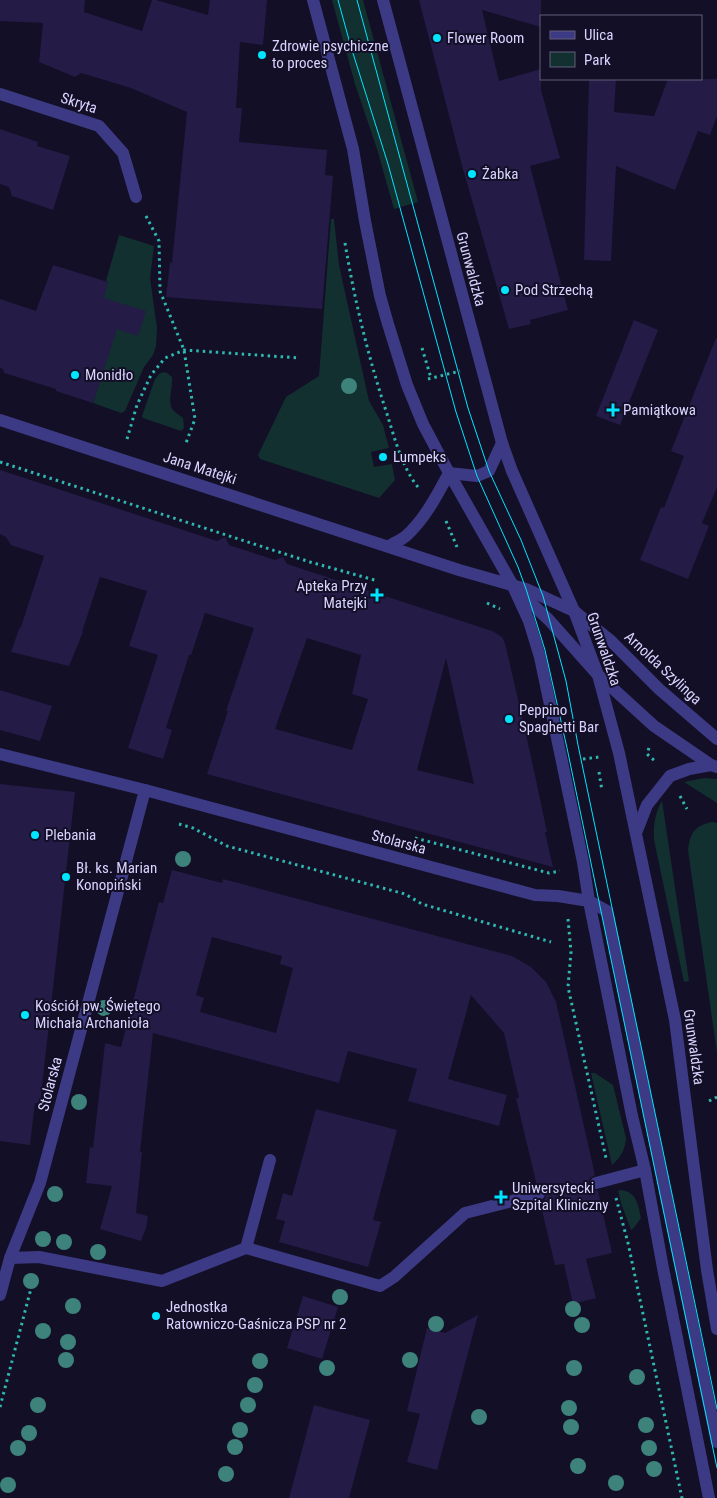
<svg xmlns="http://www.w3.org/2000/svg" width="717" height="1498" viewBox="0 0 717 1498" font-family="'Roboto Condensed',sans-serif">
	<rect width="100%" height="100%" fill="#130f26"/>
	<g fill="#12302f">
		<polygon points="332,0 363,0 418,202 394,209 377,149 355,84"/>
		<polygon points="331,219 334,219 339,265 369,401 383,425 389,448 371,452 374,467 392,464 395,480 379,498 260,459 258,455 286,397 319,376"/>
		<polygon points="119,235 154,246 150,278 157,328 156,346 153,355 144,367 125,411 121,413 93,403 114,336 98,314 108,282 106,281"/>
		<path d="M163,372L167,373L172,377C173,387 167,402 173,410C175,413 180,415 183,418L184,428L181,431L143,418L142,416L155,379L159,374Z"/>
		<polygon points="704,778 717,779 717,803 684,782"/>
		<path d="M662,801L689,981L684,982L654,840C653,825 655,813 662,801Z"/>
		<path d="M712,822L717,823V1053L688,850C690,833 694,826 712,822Z"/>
		<path d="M591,1073H595L613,1085L626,1138C625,1150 621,1157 612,1165Z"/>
		<path d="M618,1190C636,1190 638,1203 641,1218L633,1229L631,1230L621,1203Z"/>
	</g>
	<g fill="#241b47" fill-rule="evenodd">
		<polygon points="0,0 85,0 84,12 142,31 152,0 156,0 208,15 210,0 267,0 263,45 240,42 236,108 242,108 239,142 327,150 325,175 333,176 322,309 166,297 170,262 172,263 187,112 131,88 81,73 75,77 39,62 43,23 0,21"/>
		<polygon points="419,0 541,0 541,27 482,10 499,81 541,69 541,90 560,158 530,166 568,310 530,320 531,324 509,329 463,169"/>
		<polygon points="589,79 616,79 614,112 654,116 668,79 717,79 717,116 710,135 698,131 675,190 616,166 611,261 584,260"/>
		<polygon points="0,129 38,142 37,146 70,156 53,210 12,196 9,187 0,184"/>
		<polygon points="53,265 108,282 104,298 146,311 138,336 117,329 93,403 56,391 56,389 4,373 3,369 0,368 0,299 36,311"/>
		<polygon points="634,320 658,330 620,425 596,416"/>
		<polygon points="716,338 717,338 717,487 702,523 709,526 688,579 640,560 661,507 664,508 684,456 671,451"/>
		<path d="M0,470L217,541L225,537L229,545L275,560L283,557L287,564L492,631L502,637L505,643L530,752L547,832H545L553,867L207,774L228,711H226L254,628L205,613L191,655H189L166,728L172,730L163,759L128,748L158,655L129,646L147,591L100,577L82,632H83L69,666L11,652L19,629L21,627L44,556L11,545L6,537L0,534ZM307,638L361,655L352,694L368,699L352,750L275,729ZM446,658L474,784L417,770Z"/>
		<polygon points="0,690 52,706 40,741 0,730"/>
		<polygon points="0,784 75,792 40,1104 35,1103 30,1145 0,1141"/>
		<path d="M172,870L222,883L223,879L512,956L531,967L546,982L556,1002L595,1175L590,1178L588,1185L591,1189L598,1191L612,1253L586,1259L596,1298L573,1304L564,1264L555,1265L540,1202L545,1199L547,1192L544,1188L537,1186L516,1098H519L504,1033L471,995L448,1079L507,1095L499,1126L408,1101L417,1069L348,1051L339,1083L153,1033L140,1152H142L136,1213L148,1216L146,1228L141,1241L100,1229L112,1186L86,1183L90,1147L93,1148L105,1043L121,1047L159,902L163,903ZM212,937L282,956L280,964L293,968L276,1033L200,1012L204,998L196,995Z"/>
		<polygon points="316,1109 397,1130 373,1220 381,1222 368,1267 279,1242 285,1221 276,1219 283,1193 292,1196"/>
		<polygon points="303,1296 338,1307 322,1359 287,1348"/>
		<polygon points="478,1315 437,1470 407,1462 420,1414 407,1411 427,1328 445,1333"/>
		<polygon points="314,1405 370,1420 349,1498 289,1498"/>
	</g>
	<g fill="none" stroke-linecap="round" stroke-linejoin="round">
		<g stroke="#2fb8b0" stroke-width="3" stroke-dasharray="2.5 4" stroke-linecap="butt">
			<polyline points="146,216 159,241 160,291 184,350 195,419 186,443"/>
			<path d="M345,243C355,303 369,360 388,417C395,440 403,469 418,487"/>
			<polyline points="422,348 431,378"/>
			<polyline points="428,379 460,371"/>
			<polyline points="127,439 137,405 151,375 165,358 184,350 300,358"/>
			<polyline points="0,462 310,562 378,581"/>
			<polyline points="446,521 457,547"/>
			<polyline points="487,603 500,609"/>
			<polyline points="649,748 647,754 655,761"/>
			<polyline points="583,759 599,757"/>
			<polyline points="599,772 602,791"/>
			<polyline points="680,796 687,809"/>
			<polyline points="179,824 193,828 227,846 405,894 422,904 551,942"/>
			<polyline points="415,838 549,873 560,871"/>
			<polyline points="568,919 571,952 568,987 606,1158"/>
			<polyline points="709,1101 717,1097"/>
			<polyline points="616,1198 628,1243 682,1498"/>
			<polyline points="0,1407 34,1277"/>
		</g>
		<g stroke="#3d3a85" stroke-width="12">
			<polyline points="0,754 145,790 40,1183 10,1258 0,1295"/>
			<polyline points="589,901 607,911 717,1442"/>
			<polyline points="270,1160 246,1248 380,1286 394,1277 465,1213 539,1194"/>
			<polyline points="596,1183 645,1170"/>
			<polyline points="10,1258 39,1257 162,1281 246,1248"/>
		</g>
		<g stroke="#3d3a85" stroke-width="12">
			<polyline points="0,94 99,126 123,153 136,197"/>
			<polyline points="0,420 459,570 526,589 574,611"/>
			<path d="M389,546C394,543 401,540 406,536C425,519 437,495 449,473"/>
			<polyline points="145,790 535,895 558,896 589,901"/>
		</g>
		<g stroke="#3d3a85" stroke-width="12">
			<polyline points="313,0 353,149 365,221 380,296 388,324 407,385 423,424 449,473 512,584 529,621 540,657 583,862 589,901 632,1116 645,1170 663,1268 709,1498"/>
			<polyline points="383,0 502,443 512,471 574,611 598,675 619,753 675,1020 707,1270 717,1329"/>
			<polyline points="449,473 477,476 489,471 502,443"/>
			<polyline points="517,590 549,620 598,675 654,726 711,765 717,767"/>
			<polyline points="574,611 611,641 659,689 717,739"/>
			<polyline points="636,833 647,805 670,776 689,769 711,765"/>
		</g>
		<g stroke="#00e5ff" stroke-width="1">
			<polyline points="338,0 351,47 388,164 456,412 477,476 518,567 526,589 545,650 567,748 717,1468"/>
			<polyline points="357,0 468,408 489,471 521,540 543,596 566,681 578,745 717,1409"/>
		</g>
	</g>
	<g fill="#3d827b">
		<circle cx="349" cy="386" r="8"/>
		<circle cx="183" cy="859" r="8"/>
		<circle cx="104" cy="1008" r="8"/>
		<circle cx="79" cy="1102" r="8"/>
		<circle cx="55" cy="1194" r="8"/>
		<circle cx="43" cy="1239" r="8"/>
		<circle cx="64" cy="1242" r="8"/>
		<circle cx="98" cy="1252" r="8"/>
		<circle cx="31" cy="1281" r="8"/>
		<circle cx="340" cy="1297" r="8"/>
		<circle cx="73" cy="1306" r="8"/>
		<circle cx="573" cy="1309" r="8"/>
		<circle cx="436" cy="1324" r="8"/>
		<circle cx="582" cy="1325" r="8"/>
		<circle cx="43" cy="1331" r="8"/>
		<circle cx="68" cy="1342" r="8"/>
		<circle cx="66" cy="1360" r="8"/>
		<circle cx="410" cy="1360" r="8"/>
		<circle cx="260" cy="1361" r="8"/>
		<circle cx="327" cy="1368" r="8"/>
		<circle cx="574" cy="1368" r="8"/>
		<circle cx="637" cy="1377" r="8"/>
		<circle cx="255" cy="1385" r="8"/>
		<circle cx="38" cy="1405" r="8"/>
		<circle cx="248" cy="1405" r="8"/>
		<circle cx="569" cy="1408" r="8"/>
		<circle cx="479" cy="1417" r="8"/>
		<circle cx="646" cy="1425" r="8"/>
		<circle cx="571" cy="1427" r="8"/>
		<circle cx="240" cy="1430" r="8"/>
		<circle cx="29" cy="1433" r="8"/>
		<circle cx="235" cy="1447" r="8"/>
		<circle cx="18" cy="1448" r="8"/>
		<circle cx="649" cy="1448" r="8"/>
		<circle cx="578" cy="1466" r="8"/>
		<circle cx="654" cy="1469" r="8"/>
		<circle cx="226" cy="1474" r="8"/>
		<circle cx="616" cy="1483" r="8"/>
		<circle cx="8" cy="1485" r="8"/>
	</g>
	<g fill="#00e5ff" stroke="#130f26" stroke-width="2">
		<circle cx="437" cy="38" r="5"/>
		<circle cx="262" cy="55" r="5"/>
		<circle cx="472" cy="174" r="5"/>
		<circle cx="505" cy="290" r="5"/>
		<circle cx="75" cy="375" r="5"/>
		<path d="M610.5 402.5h5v5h5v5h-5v5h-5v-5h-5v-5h5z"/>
		<circle cx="383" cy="457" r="5"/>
		<path d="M374.5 587.5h5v5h5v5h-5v5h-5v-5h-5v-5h5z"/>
		<circle cx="509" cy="719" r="5"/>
		<circle cx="35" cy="835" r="5"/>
		<circle cx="66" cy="877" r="5"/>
		<circle cx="25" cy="1015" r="5"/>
		<path d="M498.5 1189.5h5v5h5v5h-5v5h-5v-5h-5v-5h5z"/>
		<circle cx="156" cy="1316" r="5"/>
	</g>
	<g text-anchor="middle" stroke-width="4" stroke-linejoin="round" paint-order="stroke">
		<g font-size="15" fill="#d9d4ff" stroke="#130f26" text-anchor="start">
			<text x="447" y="43">Flower Room</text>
			<text x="272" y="51">Zdrowie psychiczne<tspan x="272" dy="17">to proces</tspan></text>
			<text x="482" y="179">Żabka</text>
			<text x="515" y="295">Pod Strzechą</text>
			<text x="85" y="380">Monidło</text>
			<text x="623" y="415">Pamiątkowa</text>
			<text x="393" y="462">Lumpeks</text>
			<text x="367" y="591" text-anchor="end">Apteka Przy<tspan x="367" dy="17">Matejki</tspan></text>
			<text x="519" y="715">Peppino<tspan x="519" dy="17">Spaghetti Bar</tspan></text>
			<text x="45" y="840">Plebania</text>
			<text x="76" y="873">Bł. ks. Marian<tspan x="76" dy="17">Konopiński</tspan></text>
			<text x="35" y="1011">Kościół pw. Świętego<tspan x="35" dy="17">Michała Archanioła</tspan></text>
			<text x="512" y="1193">Uniwersytecki<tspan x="512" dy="17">Szpital Kliniczny</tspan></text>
			<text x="166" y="1312">Jednostka<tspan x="166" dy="17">Ratowniczo-Gaśnicza PSP nr 2</tspan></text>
		</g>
		<g font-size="15" fill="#d9d4ff" stroke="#130f26">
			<text transform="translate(79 103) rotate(18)" y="5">Skryta</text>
			<text transform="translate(471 269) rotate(75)" y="5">Grunwaldzka</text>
			<text transform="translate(200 468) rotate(18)" y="5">Jana Matejki</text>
			<text transform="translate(604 649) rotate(71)" y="5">Grunwaldzka</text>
			<text transform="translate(663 668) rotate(43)" y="5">Arnolda Szylinga</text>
			<text transform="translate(399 842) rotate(15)" y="5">Stolarska</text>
			<text transform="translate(694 1047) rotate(82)" y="5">Grunwaldzka</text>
			<text transform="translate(50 1084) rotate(-75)" y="5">Stolarska</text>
		</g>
	</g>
	<rect x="540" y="15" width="162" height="65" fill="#130f26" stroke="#625e7d"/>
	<rect x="550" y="31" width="25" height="8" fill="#3d3a85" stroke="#625e7d"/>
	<text x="584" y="40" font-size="15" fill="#d9d4ff">Ulica</text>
	<rect x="550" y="52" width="25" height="15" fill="#12302f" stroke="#625e7d"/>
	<text x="584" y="65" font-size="15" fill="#d9d4ff">Park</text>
</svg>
